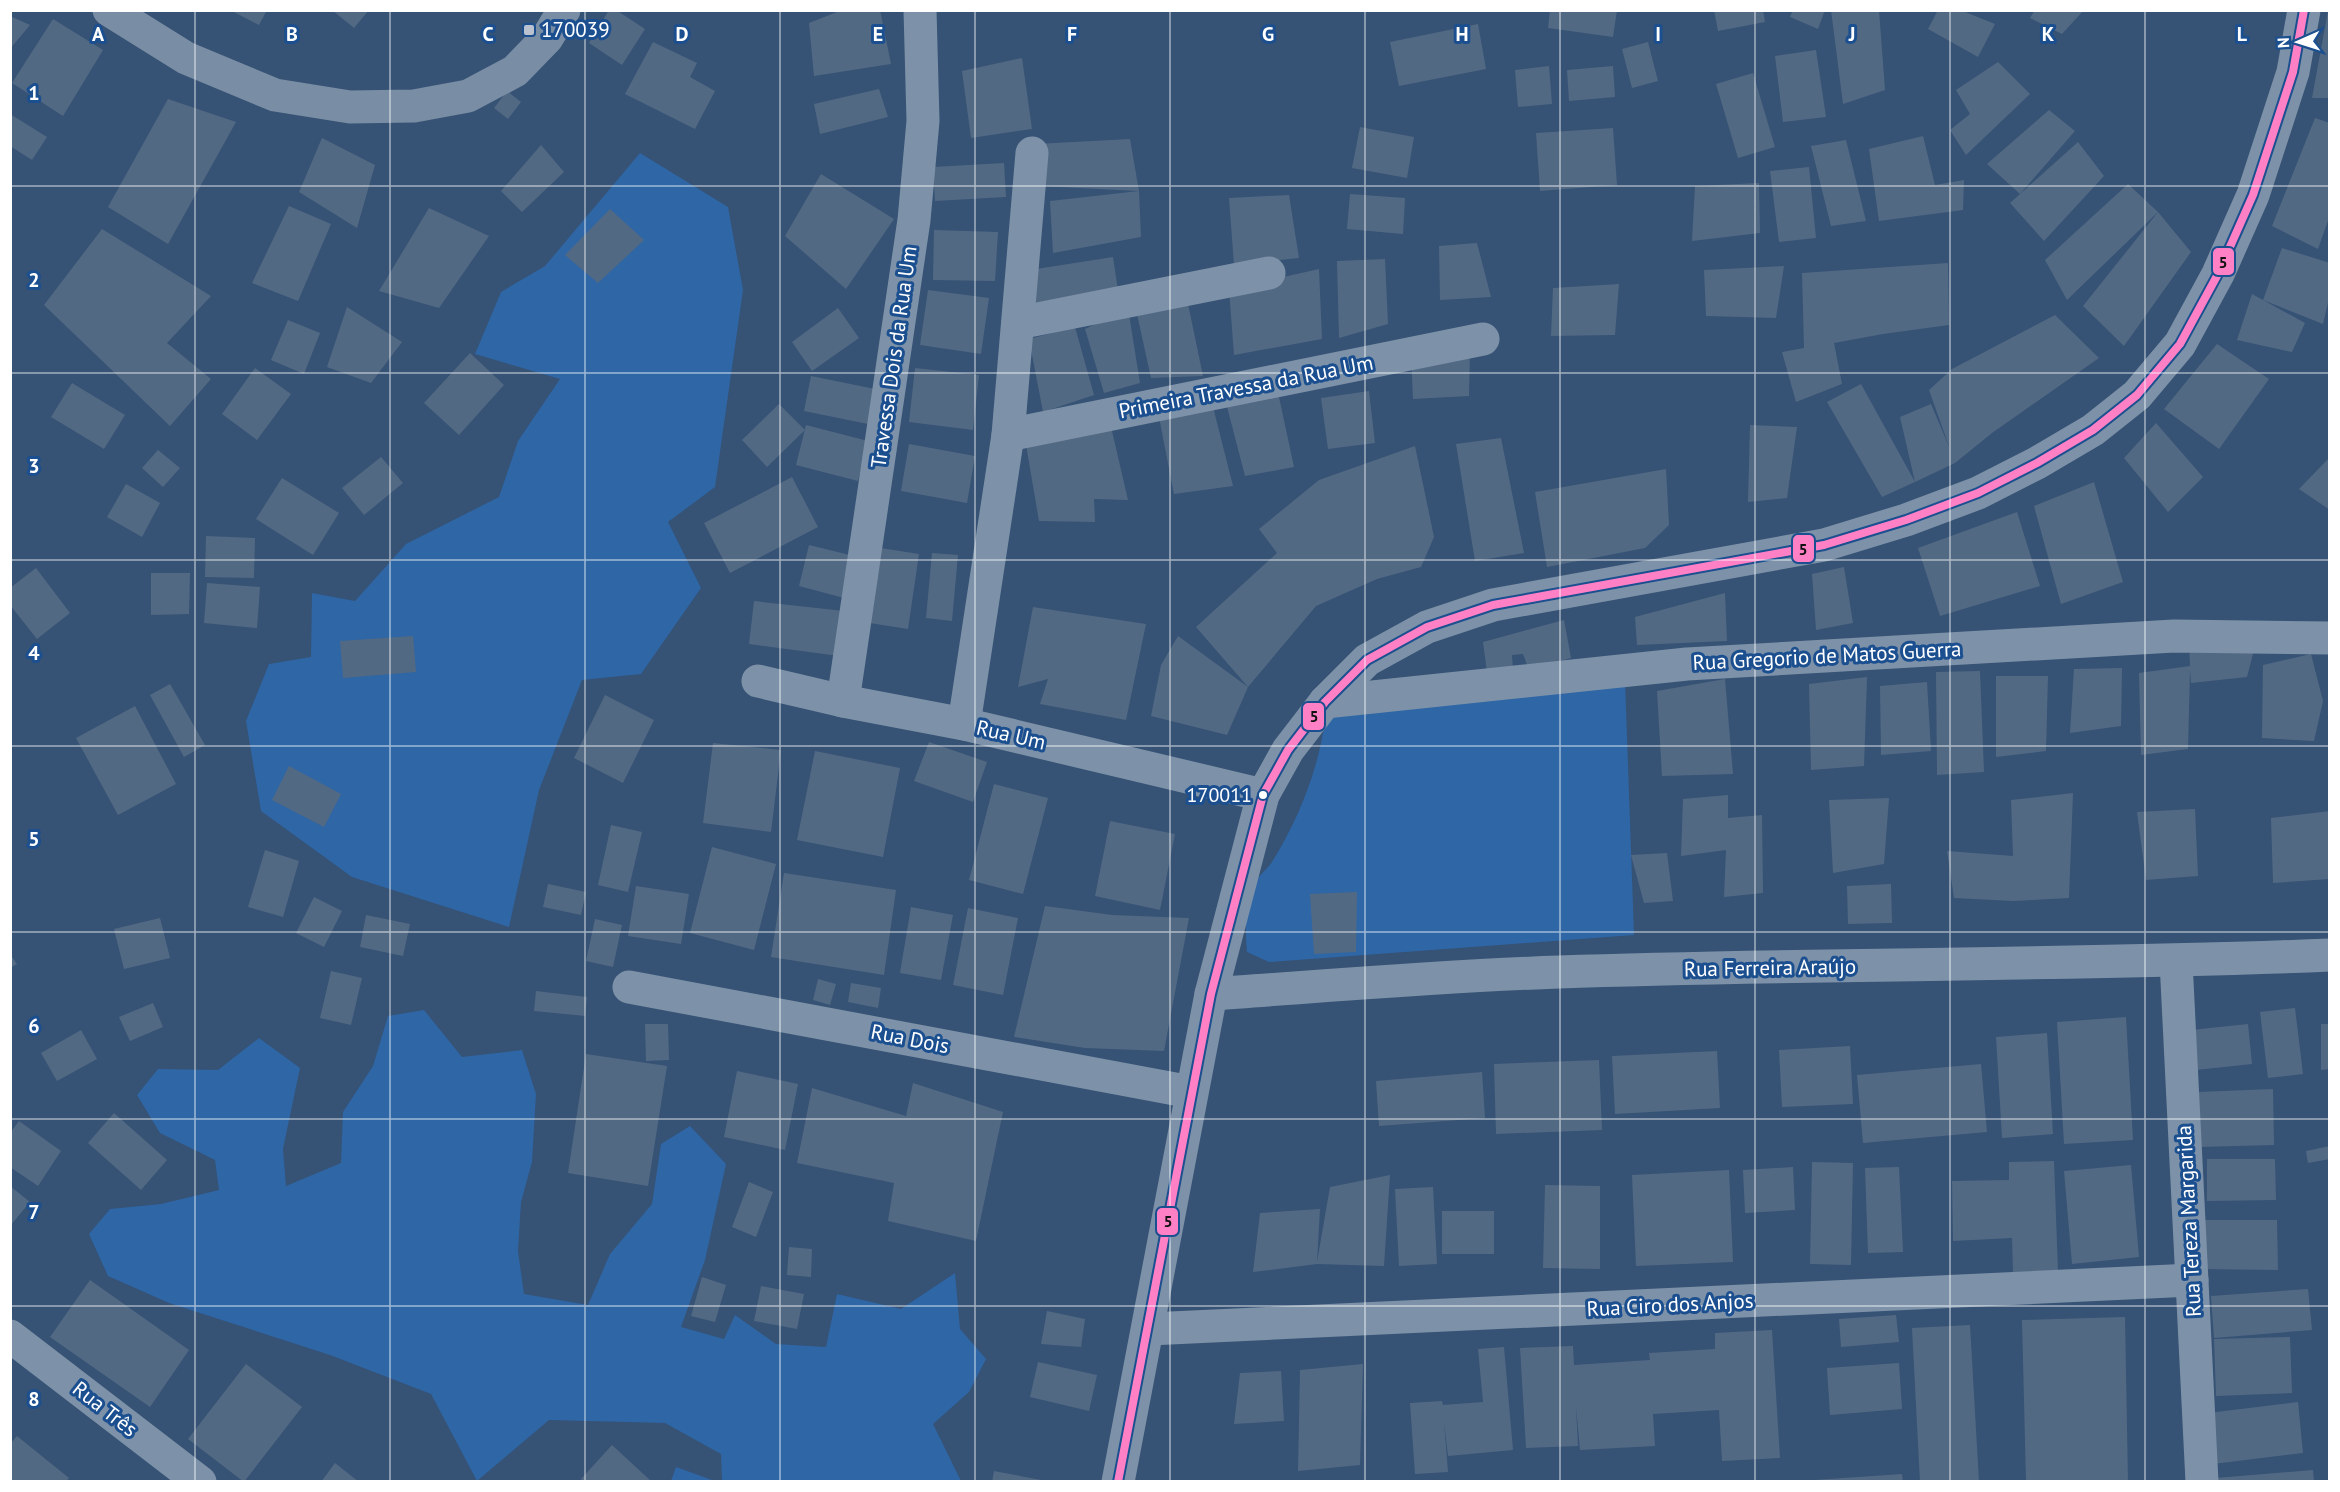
<svg xmlns="http://www.w3.org/2000/svg" width="2340" height="1492" viewBox="0 0 2340 1492" font-family="'PT Sans',sans-serif">
	<rect width="100%" height="100%" fill="#365274"/>
	<g fill="#2f66a5">
		<polygon points="640,153 728,207 743,290 715,487 668,522 701,588 641,674 582,680 539,790 509,927 352,877 261,811 246,721 269,664 311,657 312,593 355,601 406,544 499,497 518,441 560,379 475,354 501,292 545,266"/>
		<path d="M1625,680L1634,935L1269,962L1247,952C1245,930 1245,909 1252,888C1255,878 1266,871 1272,862C1298,820 1318,771 1325,721L1346,711Z"/>
		<polygon points="424,1010 462,1057 522,1050 536,1094 532,1162 521,1202 518,1251 524,1294 588,1305 610,1254 652,1204 661,1144 690,1126 726,1164 705,1260 681,1327 724,1339 735,1315 776,1344 826,1347 837,1294 901,1309 955,1273 960,1329 986,1359 969,1392 933,1424 961,1481 722,1481 721,1454 665,1423 549,1420 477,1481 431,1394 330,1355 169,1303 108,1276 89,1234 110,1209 161,1204 219,1190 215,1160 160,1133 137,1095 158,1069 218,1070 259,1038 300,1068 283,1149 286,1186 341,1163 343,1112 373,1066 388,1016"/>
		<polygon points="676,1467 715,1481 671,1481"/>
	</g>
	<g fill="#526984">
		<polygon points="230,10 267,10 259,25"/>
		<polygon points="332,10 369,10 354,28"/>
		<polygon points="609,10 616,10 645,29 622,65 589,43"/>
		<polygon points="842,10 880,10 891,64 814,76 809,23"/>
		<polygon points="1550,10 1617,10 1613,37 1548,28"/>
		<polygon points="1714,10 1763,10 1765,22 1718,31"/>
		<polygon points="1793,10 1825,10 1818,29 1790,17"/>
		<polygon points="1831,10 1879,10 1885,90 1843,104"/>
		<polygon points="1938,10 1960,10 1995,24 1978,57 1928,29"/>
		<polygon points="2035,10 2084,10 2062,34 2030,18"/>
		<polygon points="2328,11 2330,98 2312,98"/>
		<polygon points="10,16 30,25 10,49"/>
		<polygon points="53,19 103,50 63,116 12,83"/>
		<polygon points="1478,24 1486,69 1399,86 1390,42"/>
		<polygon points="653,42 697,63 690,77 715,91 695,129 625,94"/>
		<polygon points="1648,42 1658,81 1632,88 1622,49"/>
		<polygon points="1816,50 1826,117 1783,122 1775,56"/>
		<polygon points="1022,58 1032,129 971,138 962,71"/>
		<polygon points="1998,62 2030,94 1966,155 1950,130 1970,114 1956,90"/>
		<polygon points="1549,66 1552,104 1518,107 1515,70"/>
		<polygon points="1613,66 1615,97 1569,101 1567,70"/>
		<polygon points="1753,73 1775,147 1738,158 1716,84"/>
		<polygon points="879,89 888,117 820,134 814,104"/>
		<polygon points="507,91 521,102 508,119 494,108"/>
		<polygon points="168,99 236,122 168,244 108,207"/>
		<polygon points="2049,110 2075,131 2020,194 1987,164"/>
		<polygon points="10,114 47,137 32,160 10,146"/>
		<polygon points="2315,118 2330,123 2330,215 2318,249 2272,226"/>
		<polygon points="1360,127 1414,137 1407,178 1352,168"/>
		<polygon points="1613,128 1617,185 1540,191 1536,133"/>
		<polygon points="1923,136 1935,185 1964,180 1963,210 1879,221 1869,149"/>
		<polygon points="322,138 375,165 357,228 299,192"/>
		<polygon points="1130,139 1139,191 1141,237 1053,253 1050,201 1139,191 1038,186 1036,144"/>
		<polygon points="1846,140 1866,221 1831,226 1811,146"/>
		<polygon points="2078,142 2104,176 2044,241 2010,203"/>
		<polygon points="541,145 564,172 522,212 501,191"/>
		<polygon points="1004,163 1006,197 935,201 933,167"/>
		<polygon points="1809,167 1816,238 1779,242 1770,171"/>
		<polygon points="821,174 894,219 846,289 785,236"/>
		<polygon points="1759,183 1760,233 1692,241 1695,186"/>
		<polygon points="2128,184 2158,212 2191,252 2124,346 2083,306 2158,212 2067,300 2045,260"/>
		<polygon points="1350,194 1405,198 1403,234 1347,229"/>
		<polygon points="1289,195 1299,258 1234,265 1229,198"/>
		<polygon points="289,206 331,224 298,301 252,283"/>
		<polygon points="429,208 489,236 439,308 379,291"/>
		<polygon points="610,209 644,240 598,283 565,255"/>
		<polygon points="102,229 211,296 167,343 211,379 170,426 44,305"/>
		<polygon points="934,230 998,232 995,281 933,280"/>
		<polygon points="1477,243 1491,297 1440,300 1439,246"/>
		<polygon points="2282,248 2330,263 2330,294 2323,324 2263,300 2305,323 2292,352 2237,340 2252,294 2263,300"/>
		<polygon points="1113,257 1119,297 1037,310 1030,270"/>
		<polygon points="1385,259 1388,324 1339,338 1337,261"/>
		<polygon points="1948,263 1949,325 1883,334 1834,343 1842,384 1796,402 1782,352 1804,348 1802,273"/>
		<polygon points="1784,266 1776,318 1706,316 1704,270"/>
		<polygon points="1319,269 1322,339 1234,355 1229,289"/>
		<polygon points="1619,284 1615,335 1551,336 1553,288"/>
		<polygon points="928,290 989,298 981,354 920,345"/>
		<polygon points="1186,294 1203,376 1151,378 1135,305"/>
		<polygon points="347,307 402,342 371,383 327,367"/>
		<polygon points="838,308 859,338 812,371 792,342"/>
		<polygon points="1128,308 1140,383 1104,393 1085,329"/>
		<polygon points="2055,315 2099,358 1992,433 1955,463 1915,482 1900,417 1931,404 1950,449 1929,390 1952,369"/>
		<polygon points="288,320 320,333 304,374 271,360"/>
		<polygon points="1075,327 1094,395 1043,412 1029,339"/>
		<polygon points="2217,344 2269,379 2219,449 2164,409"/>
		<polygon points="1470,350 1469,396 1413,399 1411,354"/>
		<polygon points="470,353 504,385 459,435 424,403"/>
		<polygon points="255,368 291,394 257,440 222,414"/>
		<polygon points="915,368 979,375 973,430 909,422"/>
		<polygon points="811,376 875,389 868,424 804,411"/>
		<polygon points="72,383 125,415 104,449 51,417"/>
		<polygon points="1276,383 1294,467 1245,476 1224,395"/>
		<polygon points="1861,384 1915,482 1882,497 1827,402"/>
		<polygon points="1369,391 1375,443 1328,449 1321,398"/>
		<polygon points="1211,399 1233,486 1174,494 1158,412"/>
		<polygon points="779,404 805,430 767,467 742,440"/>
		<polygon points="1109,418 1128,500 1094,499 1095,522 1039,521 1024,433"/>
		<polygon points="2156,423 2203,477 2168,512 2124,458"/>
		<polygon points="806,425 868,441 858,481 796,465"/>
		<polygon points="1750,425 1797,427 1787,498 1748,502"/>
		<polygon points="1501,438 1524,553 1475,561 1456,444"/>
		<polygon points="909,444 975,456 967,503 901,491"/>
		<polygon points="1415,446 1434,537 1421,567 1377,579 1316,606 1248,687 1196,627 1277,553 1259,529 1319,480"/>
		<polygon points="158,450 180,468 163,487 142,468"/>
		<polygon points="381,457 403,483 364,515 342,488"/>
		<polygon points="2330,457 2330,510 2299,489"/>
		<polygon points="1666,469 1669,525 1645,548 1547,567 1535,492"/>
		<polygon points="792,477 818,527 730,573 704,523"/>
		<polygon points="282,478 339,513 313,555 256,519"/>
		<polygon points="2094,482 2123,582 2061,604 2034,506"/>
		<polygon points="126,484 160,503 142,537 107,517"/>
		<polygon points="2017,512 2040,586 1940,616 1918,548"/>
		<polygon points="206,536 255,538 254,578 205,577"/>
		<polygon points="809,545 854,556 844,598 799,586"/>
		<polygon points="874,547 919,554 908,629 863,622"/>
		<polygon points="932,553 958,555 952,621 926,618"/>
		<polygon points="1844,567 1853,623 1816,630 1812,574"/>
		<polygon points="36,568 70,613 37,639 10,605 10,588"/>
		<polygon points="151,573 190,573 189,614 151,615"/>
		<polygon points="207,583 260,587 257,628 204,623"/>
		<polygon points="1725,593 1727,641 1637,645 1635,617"/>
		<polygon points="754,601 844,611 839,656 749,644"/>
		<polygon points="1033,607 1146,624 1126,720 1040,704 1048,679 1018,687"/>
		<polygon points="1564,620 1571,658 1529,670 1523,654 1512,655 1513,671 1487,672 1483,642"/>
		<polygon points="413,636 416,672 343,678 340,641"/>
		<polygon points="1178,636 1248,687 1227,735 1151,716 1161,665"/>
		<polygon points="2189,642 2256,642 2247,677 2191,683 2190,670 2188,749 2141,755 2139,673 2190,666"/>
		<polygon points="2311,654 2323,701 2314,741 2262,738 2263,665"/>
		<polygon points="2122,668 2121,726 2070,733 2074,669"/>
		<polygon points="1980,671 1984,772 1937,775 1936,672"/>
		<polygon points="1996,676 2048,676 2046,751 1996,757"/>
		<polygon points="1867,677 1864,766 1811,770 1809,684"/>
		<polygon points="1725,679 1733,774 1662,776 1657,691"/>
		<polygon points="1927,682 1931,751 1881,755 1880,686"/>
		<polygon points="170,684 205,745 184,757 150,695"/>
		<polygon points="605,695 654,720 623,783 574,758"/>
		<polygon points="135,706 176,784 118,815 76,738"/>
		<polygon points="929,742 987,762 973,802 914,781"/>
		<polygon points="713,743 781,750 771,832 703,823"/>
		<polygon points="815,751 900,768 883,857 797,840"/>
		<polygon points="289,766 341,794 324,827 272,800"/>
		<polygon points="994,784 1048,798 1023,894 969,880"/>
		<polygon points="2073,793 2069,898 2013,901 1954,898 1947,851 2013,856 2011,800"/>
		<polygon points="1728,795 1728,818 1762,815 1763,893 1724,897 1726,850 1681,856 1683,799"/>
		<polygon points="1889,798 1884,864 1833,873 1829,800"/>
		<polygon points="2195,809 2198,876 2146,880 2137,812"/>
		<polygon points="2330,811 2330,879 2273,883 2271,818"/>
		<polygon points="1110,821 1175,834 1160,910 1095,896"/>
		<polygon points="611,825 642,832 628,892 598,885"/>
		<polygon points="712,847 776,864 754,950 690,933"/>
		<polygon points="265,850 299,861 283,917 248,907"/>
		<polygon points="1667,853 1673,901 1644,903 1631,855"/>
		<polygon points="784,873 896,890 884,975 771,957"/>
		<polygon points="548,884 586,892 581,915 543,907"/>
		<polygon points="1891,884 1892,923 1848,924 1847,886"/>
		<polygon points="636,886 689,894 681,944 628,936"/>
		<polygon points="1357,892 1356,952 1314,954 1310,894"/>
		<polygon points="314,897 342,911 324,947 296,933"/>
		<polygon points="1045,906 1112,915 1189,918 1164,1051 1085,1048 1014,1037"/>
		<polygon points="911,907 953,915 941,980 900,973"/>
		<polygon points="968,908 1018,918 1003,995 953,985"/>
		<polygon points="366,915 410,924 403,956 360,947"/>
		<polygon points="160,918 170,958 124,969 114,929"/>
		<polygon points="595,919 622,925 613,967 586,961"/>
		<polygon points="10,954 17,964 10,968"/>
		<polygon points="331,971 362,978 351,1025 320,1018"/>
		<polygon points="818,979 836,984 830,1005 813,1000"/>
		<polygon points="851,983 881,988 878,1008 848,1002"/>
		<polygon points="536,991 587,997 585,1016 534,1011"/>
		<polygon points="153,1003 163,1027 130,1041 119,1017"/>
		<polygon points="2295,1008 2303,1074 2268,1078 2260,1012"/>
		<polygon points="2126,1017 2133,1140 2064,1144 2057,1022"/>
		<polygon points="645,1024 668,1024 669,1060 646,1061"/>
		<polygon points="2248,1024 2252,1064 2196,1070 2191,1030"/>
		<polygon points="2321,1024 2330,1024 2330,1069 2321,1070"/>
		<polygon points="81,1030 97,1059 57,1081 41,1053"/>
		<polygon points="2047,1033 2053,1134 2002,1138 1996,1037"/>
		<polygon points="1850,1046 1853,1104 1782,1107 1779,1050"/>
		<polygon points="1717,1051 1720,1108 1615,1114 1612,1056"/>
		<polygon points="586,1054 667,1066 648,1186 568,1173"/>
		<polygon points="1599,1060 1602,1130 1496,1134 1494,1064"/>
		<polygon points="1981,1064 1987,1132 1863,1143 1857,1075"/>
		<polygon points="737,1071 798,1084 785,1150 724,1137"/>
		<polygon points="1482,1072 1485,1118 1379,1126 1376,1081"/>
		<polygon points="913,1083 1003,1112 976,1241 888,1221 894,1183 797,1163 812,1088 906,1116"/>
		<polygon points="2273,1089 2274,1145 2199,1147 2197,1092"/>
		<polygon points="114,1113 167,1160 141,1190 88,1143"/>
		<polygon points="19,1121 61,1151 38,1186 10,1167 10,1133"/>
		<polygon points="2330,1146 2330,1159 2308,1163 2306,1151"/>
		<polygon points="2207,1159 2275,1159 2276,1200 2207,1201"/>
		<polygon points="2054,1161 2058,1272 2013,1274 2012,1238 1953,1241 1952,1181 2009,1180 2009,1162"/>
		<polygon points="1812,1162 1853,1163 1851,1265 1810,1264"/>
		<polygon points="2131,1165 2139,1257 2072,1264 2064,1171"/>
		<polygon points="1793,1167 1795,1210 1745,1213 1743,1170"/>
		<polygon points="1899,1167 1903,1252 1868,1253 1865,1168"/>
		<polygon points="1729,1170 1733,1262 1636,1266 1632,1175"/>
		<polygon points="1390,1175 1384,1266 1317,1264 1253,1272 1260,1213 1320,1209 1317,1262 1330,1187"/>
		<polygon points="749,1182 773,1192 756,1237 732,1227"/>
		<polygon points="1545,1185 1600,1186 1600,1269 1543,1268"/>
		<polygon points="10,1186 30,1202 10,1226"/>
		<polygon points="1433,1187 1437,1264 1399,1266 1395,1189"/>
		<rect x="1442" y="1211" width="52" height="43"/>
		<polygon points="2200,1220 2277,1220 2278,1270 2200,1269"/>
		<polygon points="789,1247 812,1249 811,1277 787,1275"/>
		<polygon points="702,1277 726,1285 715,1322 691,1316"/>
		<polygon points="90,1280 189,1350 150,1407 50,1337"/>
		<polygon points="761,1286 804,1294 797,1329 754,1321"/>
		<polygon points="2308,1289 2312,1330 2214,1338 2211,1296"/>
		<polygon points="1047,1311 1085,1319 1081,1347 1041,1344"/>
		<polygon points="1896,1315 1899,1342 1841,1347 1839,1319"/>
		<polygon points="2125,1317 2128,1482 2026,1482 2022,1320"/>
		<polygon points="1970,1325 1979,1482 1920,1482 1912,1328"/>
		<polygon points="1772,1330 1780,1458 1722,1461 1719,1410 1653,1414 1655,1446 1580,1450 1576,1406 1578,1446 1526,1448 1520,1348 1573,1346 1574,1365 1650,1360 1649,1353 1715,1349 1715,1333"/>
		<polygon points="2290,1337 2292,1393 2216,1396 2214,1339"/>
		<polygon points="1504,1347 1513,1450 1448,1456 1444,1421 1448,1472 1415,1474 1410,1403 1442,1401 1443,1405 1483,1402 1478,1349"/>
		<polygon points="1038,1362 1097,1375 1089,1411 1030,1397"/>
		<polygon points="1899,1363 1902,1409 1830,1415 1827,1368"/>
		<polygon points="246,1364 302,1407 244,1482 188,1439"/>
		<polygon points="1363,1364 1360,1465 1298,1471 1300,1370"/>
		<polygon points="1281,1371 1284,1421 1234,1424 1240,1373"/>
		<polygon points="2298,1402 2303,1453 2213,1464 2208,1413"/>
		<polygon points="17,1436 69,1478 66,1482 10,1482 10,1444"/>
		<polygon points="612,1445 652,1482 584,1482 581,1479"/>
		<polygon points="335,1463 359,1482 321,1482"/>
		<polygon points="2313,1470 2314,1482 2216,1482 2216,1478"/>
		<polygon points="994,1471 1041,1480 1041,1482 992,1482"/>
		<polygon points="1902,1474 1903,1482 1814,1482 1814,1480"/>
	</g>
	<g fill="none" stroke-linecap="round" stroke-linejoin="round">
		<g stroke="#7d92a8" stroke-width="33">
			<polyline points="1018,323 1269,273"/>
			<polyline points="1008,435 1483,339"/>
			<polyline points="758,681 843,701 964,724 1263,795"/>
			<polyline points="843,701 914,220 923,121 920,10"/>
			<polyline points="1325,702 1687,664 2174,636 2330,638"/>
			<polyline points="964,724 1008,435 1032,153"/>
			<polyline points="2176,961 2202,1482"/>
			<polyline points="629,987 1191,1092"/>
			<path d="M1211,994C1327,986 1443,976 1559,972C1816,963 2073,966 2330,955"/>
			<polyline points="1149,1329 2192,1280"/>
			<polyline points="10,1336 200,1482"/>
		</g>
		<polyline stroke="#7d92a8" stroke-width="33" points="1118,1482 1211,994 1263,795 1288,750 1325,702 1367,660 1427,627 1493,605 1824,545 1906,520 1978,493 2037,463 2093,430 2137,395 2180,344 2218,274 2253,195 2293,72 2304,10"/>
		<polyline stroke="#798da4" stroke-width="33" points="109,10 186,58 275,95 350,107 414,106 468,96 515,71 547,38 564,10"/>
		<defs>
			<polyline id="bus-1" points="1118,1482 1211,994 1263,795 1288,750 1325,702 1367,660 1427,627 1493,605 1824,545 1906,520 1978,493 2037,463 2093,430 2137,395 2180,344 2218,274 2253,195 2293,72 2304,10"/>
		</defs>
		<use href="#bus-1" stroke="#1b4f8f" stroke-width="12"/>
		<use href="#bus-1" stroke="#ff80c5" stroke-width="8"/>
	</g>
	<path fill="none" stroke="#fff" stroke-width="1.5" stroke-opacity="0.55" d="M195,10V1482M390,10V1482M585,10V1482M780,10V1482M975,10V1482M1170,10V1482M1365,10V1482M1560,10V1482M1755,10V1482M1950,10V1482M2145,10V1482M10,186H2330M10,373H2330M10,560H2330M10,746H2330M10,932H2330M10,1119H2330M10,1306H2330"/>
	<rect fill="#b9c2ce" stroke="#1b4f8f" stroke-width="2" x="523" y="24" width="12" height="12" rx="3"/>
	<circle fill="#fff" stroke="#1b4f8f" stroke-width="2" cx="1263" cy="795" r="5"/>
	<g text-anchor="middle" stroke-width="6" stroke-linejoin="round" paint-order="stroke">
		<g font-size="20" fill="#fff" stroke="#1b4f8f" text-anchor="end">
			<text x="1252" y="802">170011</text>
		</g>
		<g font-size="21" fill="#fff" stroke="#1b4f8f" text-anchor="start">
			<text x="541" y="37">170039</text>
		</g>
		<g font-size="21" fill="#fff" stroke="#1b4f8f">
			<text transform="translate(894 357) rotate(-82)" y="7">Travessa Dois da Rua Um</text>
			<text transform="translate(1246 387) rotate(-11)" y="7">Primeira Travessa da Rua Um</text>
			<text transform="translate(1827 656) rotate(-3)" y="7">Rua Gregorio de Matos Guerra</text>
			<text transform="translate(1011 735) rotate(13)" y="7">Rua Um</text>
			<text transform="translate(1770 968) rotate(-1)" y="7">Rua Ferreira Araújo</text>
			<text transform="translate(910 1039) rotate(11)" y="7">Rua Dois</text>
			<text transform="translate(2189 1221) rotate(-93)" y="7">Rua Tereza Margarida</text>
			<text transform="translate(1670 1305) rotate(-3)" y="7">Rua Ciro dos Anjos</text>
			<text transform="translate(105 1409) rotate(38)" y="7">Rua Três</text>
		</g>
	</g>
	<g font-size="20" text-anchor="middle" font-weight="bold" fill="#fff" stroke="#1b4f8f" stroke-width="6" stroke-linejoin="round" paint-order="stroke">
		<text x="98" y="41">A</text>
		<text x="292" y="41">B</text>
		<text x="488" y="41">C</text>
		<text x="682" y="41">D</text>
		<text x="878" y="41">E</text>
		<text x="1072" y="41">F</text>
		<text x="1268" y="41">G</text>
		<text x="1462" y="41">H</text>
		<text x="1658" y="41">I</text>
		<text x="1852" y="41">J</text>
		<text x="2048" y="41">K</text>
		<text x="2242" y="41">L</text>
		<text x="34" y="100">1</text>
		<text x="34" y="287">2</text>
		<text x="34" y="473">3</text>
		<text x="34" y="660">4</text>
		<text x="34" y="846">5</text>
		<text x="34" y="1033">6</text>
		<text x="34" y="1219">7</text>
		<text x="34" y="1406">8</text>
	</g>
	<g stroke="#1b4f8f" stroke-width="2">
		<rect x="2212" y="247" width="23" height="29" rx="6" fill="#ff80c5"/>
		<rect x="1792" y="534" width="23" height="29" rx="6" fill="#ff80c5"/>
		<rect x="1302" y="702" width="23" height="29" rx="6" fill="#ff80c5"/>
		<rect x="1156" y="1207" width="23" height="29" rx="6" fill="#ff80c5"/>
	</g>
	<g font-size="16" text-anchor="middle" font-weight="bold" fill="#111">
		<text x="2223" y="268">5</text>
		<text x="1803" y="555">5</text>
		<text x="1314" y="722">5</text>
		<text x="1168" y="1227">5</text>
	</g>
	<rect width="2340" height="1492" fill="none" stroke="#ffffff" stroke-width="24"/>
	<g transform="translate(2298 42) rotate(267)" stroke="#1b4f8f" stroke-width="4.5" paint-order="stroke">
	<path d="M0-4.5L10 22L0 15L-10 22Z" fill="#ffffff"/>
	<text y="-9" font-size="16" font-weight="bold" text-anchor="middle" fill="#ffffff">N</text>
	</g>
</svg>
